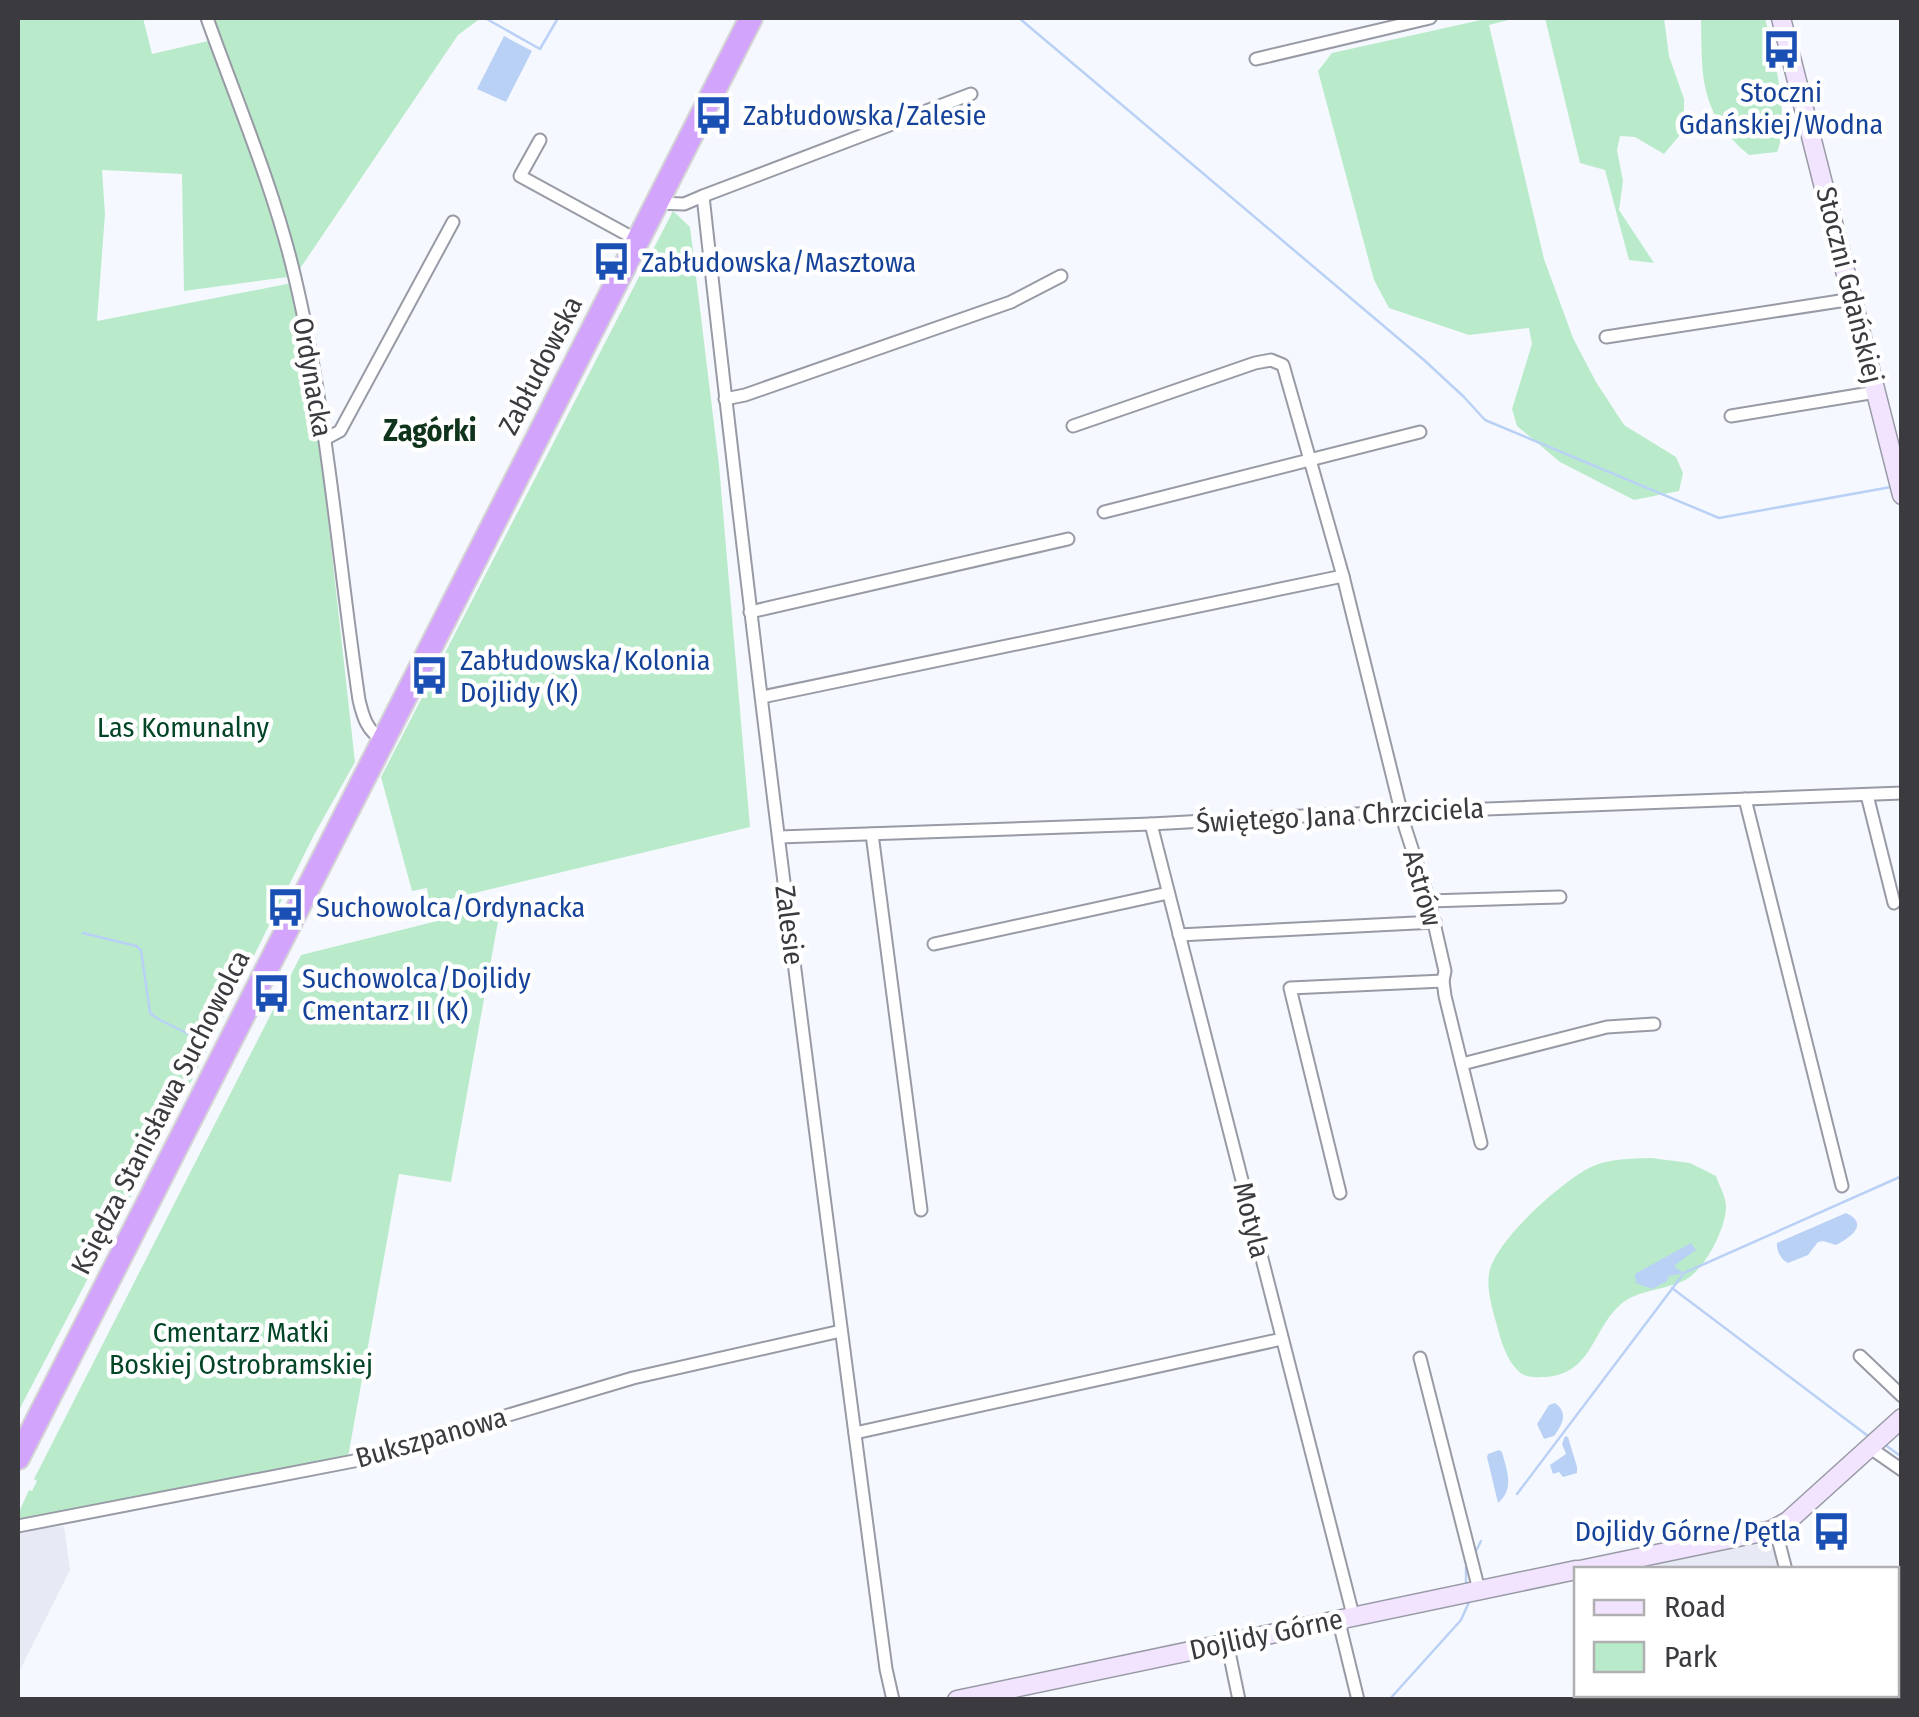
<svg xmlns="http://www.w3.org/2000/svg" width="1919" height="1717" viewBox="0 0 1919 1717" font-family="'Fira Sans Condensed',sans-serif">
	<rect width="100%" height="100%" fill="#f6f8ff"/>
	<g fill="#e7e9f4">
		<polygon points="64,1526 70,1570 18,1674 18,1531"/>
		<polygon points="1766,1543 1777,1553 1781,1569 1658,1569 1656,1563"/>
	</g>
	<g fill="#b9ebca">
		<polygon points="18,18 143,18 152,54 221,38 215,18 481,18 458,35 295,276 184,291 182,174 102,170 105,214 97,321 292,283 319,438 355,762 314,835 194,1076 18,1412"/>
		<polygon points="1490,18 1516,18 1489,25 1544,259 1573,338 1596,382 1624,425 1676,457 1683,473 1679,491 1634,500 1560,462 1517,426 1512,409 1532,344 1529,328 1469,335 1389,308 1374,280 1318,71 1332,53"/>
		<polygon points="1545,18 1664,18 1669,56 1684,99 1684,130 1664,154 1635,137 1620,136 1617,150 1623,181 1619,210 1654,263 1629,260 1605,170 1580,163"/>
		<path d="M1701,18H1765C1773,52 1791,120 1777,152L1749,155C1699,113 1702,77 1701,18Z"/>
		<polygon points="673,211 690,227 719,465 750,827 429,904 427,888 412,891 381,777"/>
		<polygon points="501,905 451,1182 399,1174 348,1457 20,1520 18,1519 18,1514 29,1490 32,1491 37,1481 34,1479 301,955"/>
		<path d="M1651,1158L1690,1163L1716,1176C1719,1185 1725,1195 1726,1205C1727,1227 1704,1272 1683,1281C1666,1289 1639,1291 1625,1301C1592,1325 1595,1373 1546,1377C1539,1377 1531,1378 1524,1375C1510,1368 1501,1343 1498,1329C1493,1311 1485,1288 1490,1269C1500,1237 1561,1182 1591,1167C1610,1158 1631,1159 1651,1158Z"/>
	</g>
	<g fill="#bad1f6">
		<polygon points="504,36 532,51 506,102 477,89"/>
		<path d="M1846,1213C1870,1224 1850,1238 1836,1245L1823,1241L1818,1242L1808,1255L1788,1263C1781,1260 1776,1250 1777,1243Z"/>
		<polygon points="1691,1243 1696,1250 1675,1265 1676,1268 1683,1272 1681,1274 1669,1276 1667,1281 1652,1289 1636,1283 1635,1274 1640,1271"/>
		<path d="M1555,1403C1569,1413 1562,1425 1554,1436L1544,1439L1537,1424L1549,1405Z"/>
		<polygon points="1565,1436 1568,1437 1577,1467 1577,1473 1563,1477 1559,1472 1553,1474 1550,1465 1566,1454 1562,1444"/>
		<path d="M1499,1450L1502,1452C1507,1471 1515,1489 1498,1503L1487,1457L1488,1454Z"/>
	</g>
	<g fill="none" stroke-linecap="round" stroke-linejoin="round">
		<g stroke="#bad1f6" stroke-width="2.5">
			<polyline points="485,18 540,49 558,18"/>
			<polyline points="1019,18 1424,360 1464,397 1485,420 1719,518 1891,487"/>
			<polyline points="83,933 136,946 141,950 150,1013 158,1019 205,1042"/>
			<polyline points="1672,1288 1868,1436"/>
			<polyline points="1884,1444 1899,1455"/>
			<polyline points="1517,1494 1684,1273 1902,1176"/>
			<polyline points="1476,1551 1481,1541"/>
			<polyline points="1466,1582 1466,1567"/>
			<polyline points="1389,1700 1461,1620 1469,1602"/>
		</g>
		<defs>
			<g id="street">
				<path d="M207,18C237,102 275,191 295,278C328,417 338,559 359,700C363,717 367,731 383,740"/>
				<polyline points="1256,59 1430,18"/>
				<polyline points="540,140 520,176 637,240"/>
				<polyline points="703,196 971,94"/>
				<path d="M657,203L684,204L703,196C757,688 821,1179 886,1669L893,1700"/>
				<polyline points="1606,337 1853,299"/>
				<polyline points="725,399 745,395 1011,302 1061,276"/>
				<polyline points="1731,416 1876,392"/>
				<polyline points="1073,426 1255,363 1271,360 1283,365 1343,576 1405,827 1429,901 1445,971 1443,981 1445,996 1481,1143"/>
				<polyline points="325,439 340,431 453,222"/>
				<polyline points="1104,512 1420,432"/>
				<polyline points="750,612 1068,539"/>
				<polyline points="762,697 1343,576"/>
				<polyline points="1867,795 1894,903"/>
				<polyline points="1745,799 1842,1186"/>
				<polyline points="1151,824 1353,1615"/>
				<polyline points="872,834 921,1210"/>
				<polyline points="779,837 1151,824 1276,817 1902,793"/>
				<polyline points="1429,901 1560,897"/>
				<polyline points="1179,935 1435,922"/>
				<polyline points="934,944 1168,893"/>
				<polyline points="1462,1064 1607,1027 1654,1024"/>
				<polyline points="1340,1193 1290,988 1443,981"/>
				<polyline points="1860,1356 1902,1396"/>
				<polyline points="1420,1358 1479,1590"/>
				<polyline points="855,1433 1282,1339"/>
				<polyline points="1869,1447 1902,1470"/>
				<polyline points="18,1526 354,1461 633,1378 841,1331"/>
				<polyline points="1772,1530 1778,1539 1786,1570"/>
				<polyline points="1338,1618 1358,1700"/>
				<polyline points="1227,1642 1239,1700"/>
				<polyline points="1896,1685 1902,1684"/>
				<polyline points="1823,1700 1848,1694"/>
			</g>
			<g id="secondary">
				<polyline points="1781,18 1902,495"/>
				<polyline points="1580,1570 1772,1530 1788,1521 1902,1418"/>
				<polyline points="957,1700 1576,1570"/>
			</g>
			<polyline id="highway" points="18,1458 751,18"/>
		</defs>
		<use href="#street" stroke="#989aa5" stroke-width="15"/>
		<use href="#secondary" stroke="#989aa5" stroke-width="21"/>
		<use href="#highway" stroke="#d4d4d5" stroke-width="26"/>
		<use href="#street" stroke="#fff" stroke-width="11"/>
		<use href="#secondary" stroke="#f2e4fe" stroke-width="18"/>
		<use href="#highway" stroke="#d3a4fc" stroke-width="22"/>
	</g>
	<defs>
		<symbol id="bus-bare" viewBox="-9 -9 18 18"><path d="M-5-6H5V4H4V6H2V4H-2V6H-4V4H-5ZM-3.5-4V0h7V-4ZM-3.5 1.2v1.5H-2V1.2ZM2 1.2v1.5H3.5V1.2Z" fill="#1a4fb4" stroke="#fff" stroke-width="2.5" paint-order="stroke"/></symbol>
	</defs>
	<g fill-rule="evenodd">
		<use href="#bus-bare" x="1754" y="22" width="55" height="55"/>
		<use href="#bus-bare" x="686" y="88" width="55" height="55"/>
		<use href="#bus-bare" x="584" y="234" width="55" height="55"/>
		<use href="#bus-bare" x="402" y="648" width="55" height="55"/>
		<use href="#bus-bare" x="258" y="880" width="55" height="55"/>
		<use href="#bus-bare" x="244" y="966" width="55" height="55"/>
		<use href="#bus-bare" x="1804" y="1504" width="55" height="55"/>
	</g>
	<g text-anchor="middle" stroke-width="9" stroke-linejoin="round" paint-order="stroke">
		<g font-size="28" fill="#164399" stroke="#fff" text-anchor="start">
			<text x="1781" y="102" text-anchor="middle">Stoczni<tspan x="1781" dy="32">Gdańskiej/Wodna</tspan></text>
			<text x="743" y="125">Zabłudowska/Zalesie</text>
			<text x="641" y="272">Zabłudowska/Masztowa</text>
			<text x="460" y="670">Zabłudowska/Kolonia<tspan x="460" dy="32">Dojlidy (K)</tspan></text>
			<text x="316" y="917">Suchowolca/Ordynacka</text>
			<text x="302" y="988">Suchowolca/Dojlidy<tspan x="302" dy="32">Cmentarz II (K)</tspan></text>
			<text x="1801" y="1541" text-anchor="end">Dojlidy Górne/Pętla</text>
		</g>
		<g font-size="28" fill="#3a3a3f" stroke="#fff">
			<text transform="translate(1850 285) rotate(76)" y="10">Stoczni Gdańskiej</text>
			<text transform="translate(540 365) rotate(-63)" y="10">Zabłudowska</text>
			<text transform="translate(313 377) rotate(80)" y="10">Ordynacka</text>
			<text transform="translate(1340 815) rotate(-3)" y="10">Świętego Jana Chrzciciela</text>
			<text transform="translate(1423 888) rotate(74)" y="10">Astrów</text>
			<text transform="translate(790 925) rotate(83)" y="10">Zalesie</text>
			<text transform="translate(160 1112) rotate(-63)" y="10">Księdza Stanisława Suchowolca</text>
			<text transform="translate(1252 1220) rotate(76)" y="10">Motyla</text>
			<text transform="translate(431 1437) rotate(-16)" y="10">Bukszpanowa</text>
			<text transform="translate(1266 1634) rotate(-12)" y="10">Dojlidy Górne</text>
		</g>
		<g font-size="28" fill="#024426" stroke="#fff">
			<text x="183" y="737">Las Komunalny</text>
			<text x="241" y="1342">Cmentarz Matki<tspan x="241" dy="32">Boskiej Ostrobramskiej</tspan></text>
		</g>
		<g font-size="30" font-weight="bold" fill="#0f331b" stroke="#fff">
			<text x="430" y="441">Zagórki</text>
		</g>
	</g>
	<rect width="1919" height="1717" fill="none" stroke="#3a3a3f" stroke-width="40"/>
	<rect x="1574" y="1567" width="325" height="130" fill="#ffffff" stroke="#b0b0b2" stroke-width="2.5"/>
	<rect x="1594" y="1600" width="50" height="15" fill="#f2e4fe" stroke="#b0b0b2" stroke-width="2.5"/>
	<text x="1664" y="1617" font-size="30" fill="#3a3a3f">Road</text>
	<rect x="1594" y="1642" width="50" height="30" fill="#b9ebca" stroke="#b0b0b2" stroke-width="2.5"/>
	<text x="1664" y="1667" font-size="30" fill="#3a3a3f">Park</text>
</svg>
